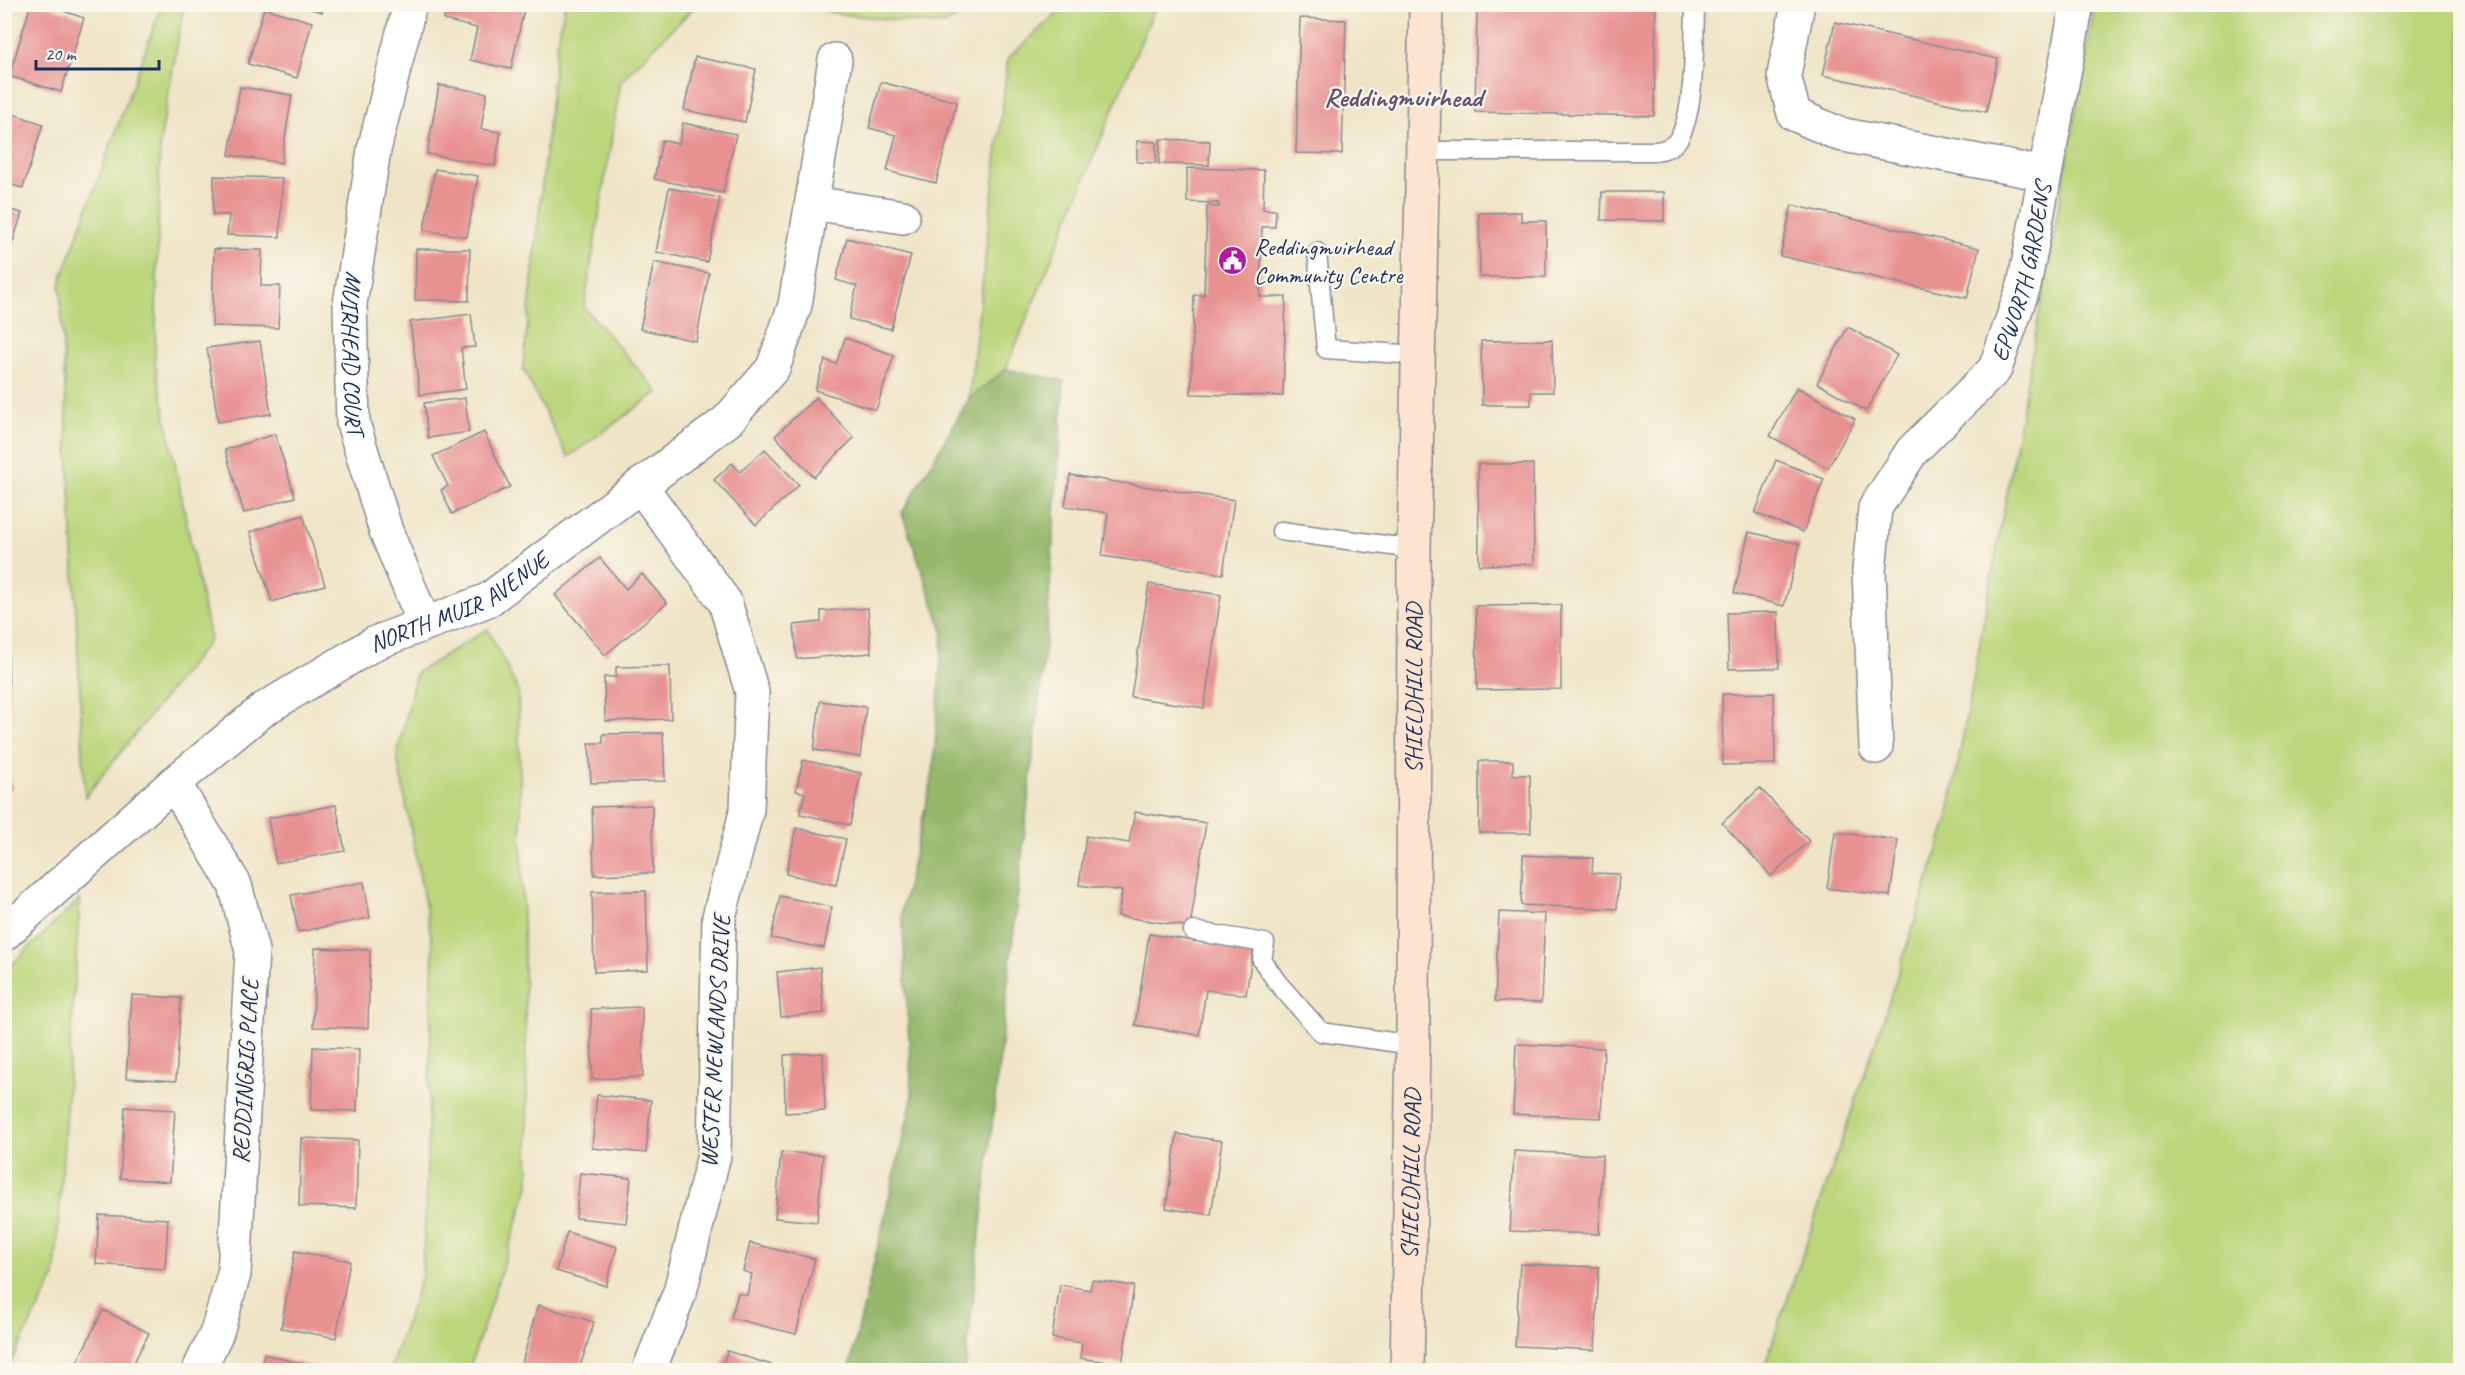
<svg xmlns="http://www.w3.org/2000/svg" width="2465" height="1375" viewBox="0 0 2465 1375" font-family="Caveat,sans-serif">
	<rect width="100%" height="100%" fill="#fbf7ec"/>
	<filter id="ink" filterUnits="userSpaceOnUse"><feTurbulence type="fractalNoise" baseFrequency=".0167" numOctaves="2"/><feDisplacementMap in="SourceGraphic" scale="12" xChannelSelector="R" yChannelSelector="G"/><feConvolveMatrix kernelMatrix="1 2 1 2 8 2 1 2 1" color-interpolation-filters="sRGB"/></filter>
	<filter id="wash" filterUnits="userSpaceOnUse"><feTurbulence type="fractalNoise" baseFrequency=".008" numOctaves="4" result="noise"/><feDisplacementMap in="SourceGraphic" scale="24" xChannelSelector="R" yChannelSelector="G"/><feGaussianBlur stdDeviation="1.35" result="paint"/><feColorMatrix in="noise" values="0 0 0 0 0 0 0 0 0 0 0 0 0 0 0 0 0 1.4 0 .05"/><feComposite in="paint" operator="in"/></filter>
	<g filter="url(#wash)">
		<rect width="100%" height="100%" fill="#efe4c6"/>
		<g fill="#bcd67b" stroke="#6c826c" stroke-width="1.5">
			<polygon points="162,5 184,5 160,142 155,363 210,640 85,797 60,283"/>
			<polygon points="565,5 696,5 621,81 584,307 658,392 568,457 523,369 556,49"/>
			<polygon points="802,5 979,4 979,5 944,25 838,14"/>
			<polygon points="1066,5 1156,5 1006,369 969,399 1008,58"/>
			<polygon points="2095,5 2460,5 2460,1370 1763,1370 1884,1017 1948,819"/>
			<polygon points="488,629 518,690 529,1186 469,1370 390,1370 422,1275 426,1200 433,946 397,756 416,673"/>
			<polygon points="80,899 55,1276 7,1370 5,1370 4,1012 7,1009 5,971"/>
		</g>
		<polygon fill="#95b76b" stroke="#587364" stroke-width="1.5" points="1006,369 1064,381 1047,629 965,1370 849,1370 912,1099 902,909 933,773 943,631 902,513 969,399"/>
		<g id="blocks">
			<g fill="#e79191">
				<polygon points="31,4 43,4 84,18 61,92 9,76"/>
				<polygon points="1477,4 1656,4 1654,116 1475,112"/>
				<polygon points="298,5 325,5 322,12"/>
				<polygon points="447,5 525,5 511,69 470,60 477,28 444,20"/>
				<polygon points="264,8 312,22 297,78 248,64"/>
				<polygon points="1300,18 1346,20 1342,154 1296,153"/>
				<polygon points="1835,22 1998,59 1986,112 1823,75"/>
				<polygon points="695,57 756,69 745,122 684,110"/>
				<polygon points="881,82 957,102 936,183 887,171 896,135 869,128"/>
				<polygon points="439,85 487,93 481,129 501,132 495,166 427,154"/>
				<polygon points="240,87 292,95 281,163 229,155"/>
				<polygon points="4,111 43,124 23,188 4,183"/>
				<polygon points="683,123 736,134 723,193 654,179 662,140 679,144"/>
				<polygon points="1160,139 1210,141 1209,165 1159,164"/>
				<polygon points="1137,141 1156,142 1156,163 1137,162"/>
				<polygon points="1187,168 1264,170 1263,209 1276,210 1275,227 1262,227 1260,297 1286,297 1283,396 1191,394 1194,295 1204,295 1207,206 1219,207 1218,203 1187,202"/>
				<polygon points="435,169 478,176 467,237 424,230"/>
				<polygon points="214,176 282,178 280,237 227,235 229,215 213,215"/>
				<polygon points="669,188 720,198 707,262 656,252"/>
				<polygon points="1602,192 1664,192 1664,221 1601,220"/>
				<polygon points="1792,205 1979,248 1967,298 1780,256"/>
				<polygon points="4,208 22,213 6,263 4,262"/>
				<polygon points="1521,212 1521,221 1546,221 1546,277 1480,277 1479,213"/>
				<polygon points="847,238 911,255 891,329 849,319 857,286 836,280"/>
				<polygon points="214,249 262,250 261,286 280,286 278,328 212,326"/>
				<polygon points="416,249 470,249 469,301 415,300"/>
				<polygon points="654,262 709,273 696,341 640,329"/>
				<polygon points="471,314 475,347 461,348 466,389 420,395 410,322"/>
				<polygon points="1848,327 1897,355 1866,411 1817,383"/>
				<polygon points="845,338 894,355 876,410 815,390 825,360 836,364"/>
				<polygon points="1552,340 1553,392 1531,392 1531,405 1482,405 1481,341"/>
				<polygon points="260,341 271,414 218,422 207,348"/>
				<polygon points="1797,387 1855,419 1828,468 1770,436"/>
				<polygon points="816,397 854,438 814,477 775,436"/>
				<polygon points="465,398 469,432 428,438 424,403"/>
				<polygon points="484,432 510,487 452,514 441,490 448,486 433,456"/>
				<polygon points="275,434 295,497 244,513 225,450"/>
				<polygon points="765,449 799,485 756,525 714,480 732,463 740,472"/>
				<polygon points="1776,460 1824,479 1803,532 1755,513"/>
				<polygon points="1478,464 1533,464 1534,564 1479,565"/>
				<polygon points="1070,475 1234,500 1223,574 1102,556 1108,513 1065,506"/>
				<polygon points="303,515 325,585 272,602 250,532"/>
				<polygon points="1749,532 1800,544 1784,606 1734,593"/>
				<polygon points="600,558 626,589 642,574 667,603 605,655 555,595"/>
				<polygon points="4,569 6,569 8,619 4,619"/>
				<polygon points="1149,584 1221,595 1204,708 1131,697"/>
				<polygon points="1561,605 1561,689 1477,690 1476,606"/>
				<polygon points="868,608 871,653 797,659 794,625 821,622 821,611"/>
				<polygon points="1778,612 1779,668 1729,669 1727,613"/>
				<polygon points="4,637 8,637 9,720 4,720"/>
				<polygon points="670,666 671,719 605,721 604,677 616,677 616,667"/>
				<polygon points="1774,693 1775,764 1723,765 1722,694"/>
				<polygon points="820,701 866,707 860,757 814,750"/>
				<polygon points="663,733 665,781 591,783 589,743 603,743 603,734"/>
				<polygon points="4,757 13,789 4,791"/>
				<polygon points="803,760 861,773 850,825 800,814 805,793 796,791"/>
				<polygon points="1479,761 1513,761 1513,775 1530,775 1531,833 1479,833"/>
				<polygon points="1760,788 1809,841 1771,876 1722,823"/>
				<polygon points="336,805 345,851 276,863 268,818"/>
				<polygon points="652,805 653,873 594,875 592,807"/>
				<polygon points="1135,812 1206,823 1190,927 1118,916 1122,891 1079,885 1086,836 1129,843"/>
				<polygon points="796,828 846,839 836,885 786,874"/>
				<polygon points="1835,832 1898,840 1890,896 1827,888"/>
				<polygon points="1523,855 1593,858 1592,873 1619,874 1617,909 1521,905"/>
				<polygon points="364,882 370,918 298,932 291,895"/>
				<polygon points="646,891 648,970 594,972 592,892"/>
				<polygon points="780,896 832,907 824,948 771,938"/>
				<polygon points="1499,912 1545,914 1541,1003 1495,1001"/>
				<polygon points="1149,934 1253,950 1246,995 1206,990 1199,1035 1135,1025"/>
				<polygon points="315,948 370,950 368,1028 313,1027"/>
				<polygon points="820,967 824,1013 781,1017 777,972"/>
				<polygon points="132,995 181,998 176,1081 126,1078"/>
				<polygon points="642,1007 643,1077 592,1079 591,1009"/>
				<polygon points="1516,1044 1604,1048 1601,1118 1513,1114"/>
				<polygon points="313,1047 359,1049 357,1111 311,1110"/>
				<polygon points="823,1053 825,1111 785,1113 784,1055"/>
				<polygon points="597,1095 651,1100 646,1153 592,1148"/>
				<polygon points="125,1107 175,1110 170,1182 120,1178"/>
				<polygon points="1177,1134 1222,1141 1211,1215 1166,1208"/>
				<polygon points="301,1138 358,1140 356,1208 299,1206"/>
				<polygon points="1514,1151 1602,1155 1599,1234 1510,1231"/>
				<polygon points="781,1152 823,1155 817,1222 775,1218"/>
				<polygon points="580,1173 631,1178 626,1223 576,1218"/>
				<polygon points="99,1215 168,1219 165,1269 96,1264"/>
				<polygon points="567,1232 617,1247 606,1286 556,1271"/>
				<polygon points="750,1243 815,1259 796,1334 731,1318 738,1293 747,1295 752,1274 743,1271"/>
				<polygon points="295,1251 350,1261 336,1338 281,1328"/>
				<polygon points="1520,1264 1599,1267 1595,1350 1515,1346"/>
				<polygon points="1092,1280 1134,1286 1122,1364 1080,1358 1082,1343 1052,1338 1060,1285 1090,1290"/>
				<polygon points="538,1305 594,1322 579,1370 520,1370"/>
				<polygon points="103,1310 149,1333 130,1370 73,1370"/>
				<polygon points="727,1351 775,1366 774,1370 721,1370"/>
				<polygon points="264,1354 325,1370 260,1370"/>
			</g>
		</g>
	</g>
	<g filter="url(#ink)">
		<use href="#blocks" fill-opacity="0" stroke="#858a92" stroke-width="1.5"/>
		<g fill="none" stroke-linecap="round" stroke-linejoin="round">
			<defs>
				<g id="lane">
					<path d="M1422,151H1656C1664,150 1672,147 1677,141C1696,116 1694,37 1695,4"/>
					<polyline points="1317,252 1326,349 1418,355"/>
					<polyline points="1281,531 1414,549"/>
					<polyline points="1193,931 1265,943 1262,960 1277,982 1321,1032 1413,1045"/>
				</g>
				<g id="street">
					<path id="s1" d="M410,4L374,150L350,304L353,423L386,531L424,623"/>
					<polyline points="1798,4 1784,75 1794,114 1839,134 2044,174"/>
					<polyline points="812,203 903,217"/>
					<polyline points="640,485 725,602 752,692 747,809 719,917 714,1155 680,1292 649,1370"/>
					<path id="s2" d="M1876,747L1869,571L1875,508L1912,451L1995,369L2024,286L2077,4"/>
					<polyline points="174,783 235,885 252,951 234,1274 217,1332 199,1370"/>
					<path id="s3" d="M4,934L174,783L264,709L375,643L488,600L727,421L773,368L795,305L835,60"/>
				</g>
				<g id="secondary">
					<path id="s4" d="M1407,1370L1413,1045L1414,549L1426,4"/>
				</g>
			</defs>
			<use href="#lane" stroke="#858a92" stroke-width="21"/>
			<use href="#street" stroke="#858a92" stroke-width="36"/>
			<use href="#secondary" stroke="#858a92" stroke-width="36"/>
			<use href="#lane" stroke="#fff" stroke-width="18"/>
			<use href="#street" stroke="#fff" stroke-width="33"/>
			<use href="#secondary" stroke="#fde4d1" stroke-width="33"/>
		</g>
	</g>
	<defs>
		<symbol id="civic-disc" viewBox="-11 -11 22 22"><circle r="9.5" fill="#b5179e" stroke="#fbf7ec"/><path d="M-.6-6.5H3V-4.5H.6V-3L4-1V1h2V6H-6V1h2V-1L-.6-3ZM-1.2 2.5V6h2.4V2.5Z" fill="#fff"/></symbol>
	</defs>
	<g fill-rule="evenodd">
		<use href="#civic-disc" x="1216" y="244" width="33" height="33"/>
	</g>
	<g text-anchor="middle" stroke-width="4.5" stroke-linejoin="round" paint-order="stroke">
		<g font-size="24" fill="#1b2f5e" stroke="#fbf7ec" text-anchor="start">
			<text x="1254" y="255">Reddingmuirhead<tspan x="1254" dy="28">Community Centre</tspan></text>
		</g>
		<g font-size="24" fill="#1b2f5e" stroke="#fbf7ec">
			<text dy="8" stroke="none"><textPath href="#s2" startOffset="525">EPWORTH GARDENS</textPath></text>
			<text dy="8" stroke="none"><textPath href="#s1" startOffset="356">MUIRHEAD COURT</textPath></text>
			<text dy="8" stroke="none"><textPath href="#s3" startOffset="567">NORTH MUIR AVENUE</textPath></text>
			<text dy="8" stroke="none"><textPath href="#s4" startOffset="682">SHIELDHILL ROAD</textPath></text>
			<text transform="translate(715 1041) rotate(-87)" y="8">WESTER NEWLANDS DRIVE</text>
			<text transform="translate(245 1071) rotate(-87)" y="8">REDDINGRIG PLACE</text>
			<text dy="8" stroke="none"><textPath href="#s4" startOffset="196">SHIELDHILL ROAD</textPath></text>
		</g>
		<g font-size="27" font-weight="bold" fill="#625170" stroke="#fbf7ec">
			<text x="1403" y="106">Reddingmuirhead</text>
		</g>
	</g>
	<rect width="2465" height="1375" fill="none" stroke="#fbf7ec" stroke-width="24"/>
	<path d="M36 60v9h123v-9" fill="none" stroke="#1b2f5e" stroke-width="3"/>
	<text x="45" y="60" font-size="18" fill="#1b2f5e" stroke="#fbf7ec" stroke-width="4.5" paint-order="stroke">20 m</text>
</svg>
